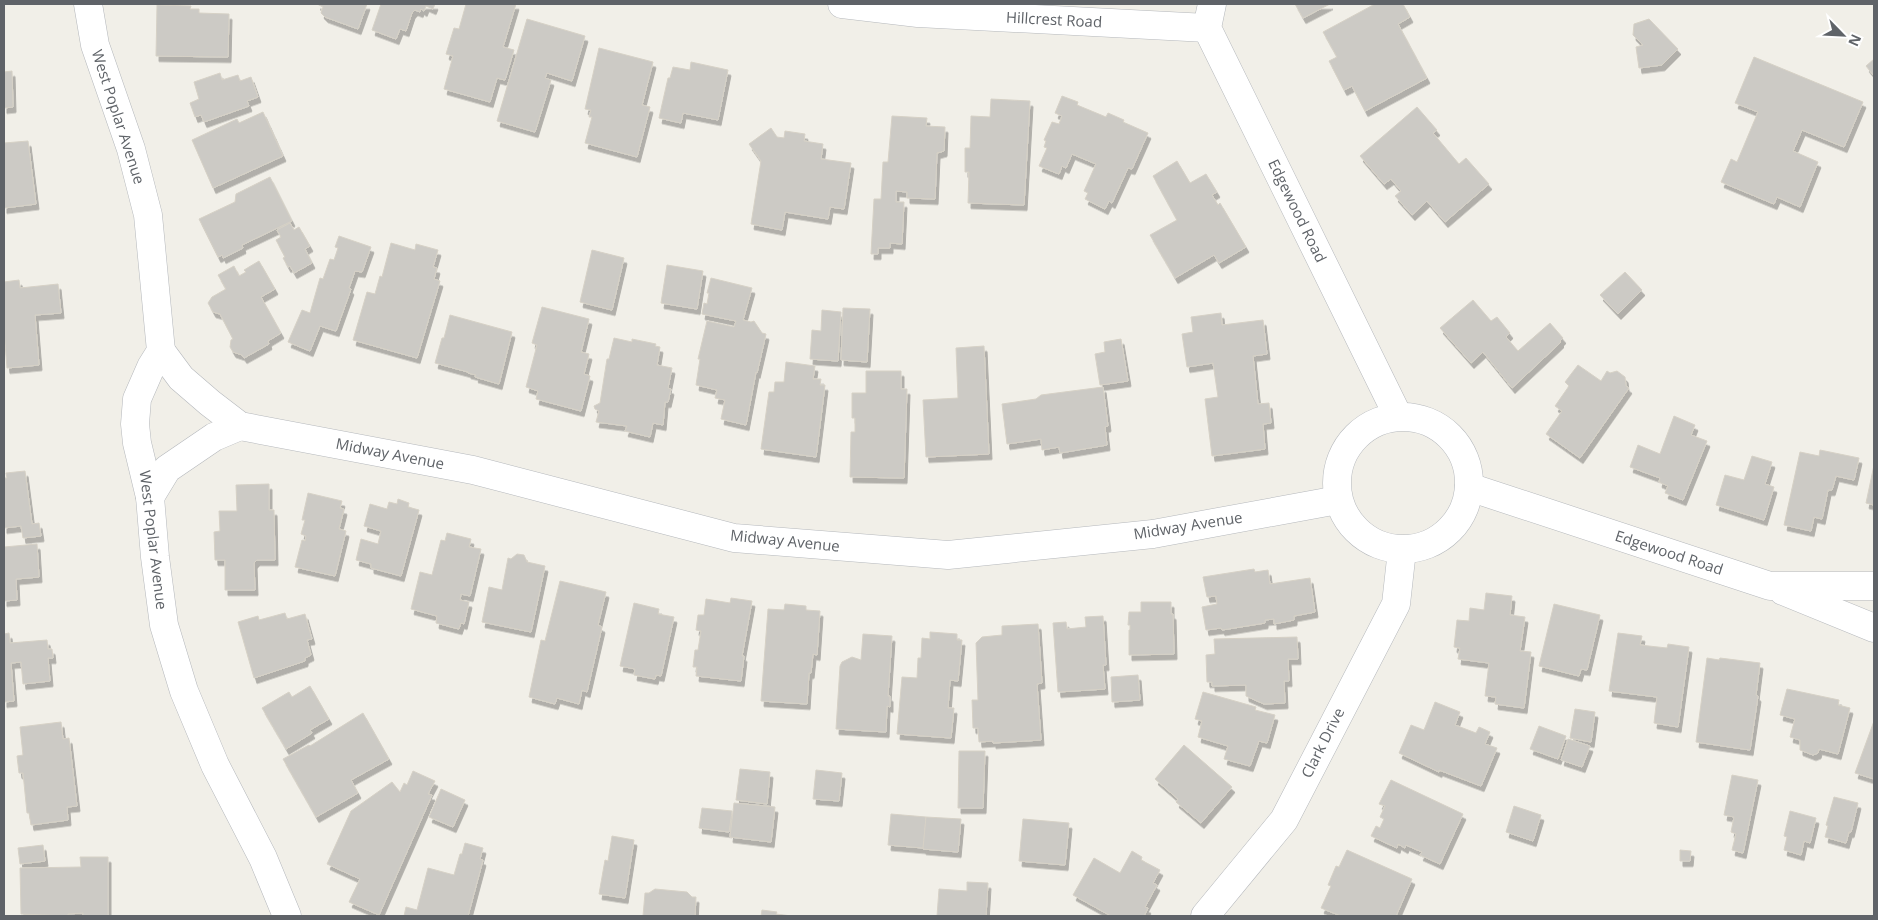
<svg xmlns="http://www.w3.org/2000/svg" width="1878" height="920" viewBox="0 0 1878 920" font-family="'Open Sans',sans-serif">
	<defs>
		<filter id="shadow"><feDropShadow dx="3" dy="5.5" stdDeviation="0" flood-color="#0004"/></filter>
	</defs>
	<rect width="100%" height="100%" fill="#f1efe8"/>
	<g fill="#cccac5" stroke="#d6d1c6" filter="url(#shadow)">
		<polygon points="317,4 367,4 358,29 325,17 321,13 323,7"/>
		<polygon points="381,4 435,4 433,9 426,6 424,11 421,9 420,12 415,10 412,13 406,31 400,29 396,39 372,30"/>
		<polygon points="466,4 516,4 503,47 514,50 505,80 497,78 490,102 444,89 453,56 446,54 454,28 459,29"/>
		<polygon points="1295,4 1330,4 1303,18"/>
		<polygon points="1375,4 1403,4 1410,17 1398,24 1427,78 1365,111 1352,86 1344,90 1329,61 1337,57 1323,32"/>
		<polygon points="157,5 191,6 190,9 199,9 199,13 229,14 228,57 156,56"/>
		<polygon points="527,19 585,36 572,81 547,73 545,78 551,80 535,132 497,121"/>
		<polygon points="1649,19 1678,49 1662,65 1639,68 1636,47 1643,45 1633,35 1634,24"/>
		<polygon points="599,48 653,62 642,105 650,107 637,157 585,143 592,117 589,117 591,110 585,109"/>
		<polygon points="1754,57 1863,102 1844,147 1802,130 1793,151 1818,162 1800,207 1777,197 1774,204 1721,182 1731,159 1737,162 1758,112 1735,103"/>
		<polygon points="1874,59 1874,76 1866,66"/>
		<polygon points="691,62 728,70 718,120 683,113 681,123 659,118 668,78 670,78 673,67 690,70"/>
		<polygon points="12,71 13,107 4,108 4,72"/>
		<polygon points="220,73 222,80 238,75 240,81 251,77 258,97 247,101 249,106 204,122 201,115 195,117 190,103 199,99 194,82"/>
		<polygon points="1062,96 1078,102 1077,105 1106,117 1108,113 1124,120 1123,122 1148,133 1132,169 1128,168 1112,203 1109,201 1105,209 1085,199 1088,193 1084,191 1096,164 1072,154 1066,168 1062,166 1059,174 1039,166 1047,148 1044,147 1046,141 1044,140 1052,122 1059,124 1062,116 1055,113"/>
		<polygon points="991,99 1030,101 1024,205 968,203 969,172 965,172 965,148 970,148 971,116 990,117"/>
		<polygon points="1417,107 1437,130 1433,133 1459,164 1466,158 1489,184 1445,222 1427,201 1412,215 1395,196 1401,191 1391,179 1384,184 1360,156"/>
		<polygon points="263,112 283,156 213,188 192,140 237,119 239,123"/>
		<polygon points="892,116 927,118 926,126 945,127 944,151 937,153 935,199 907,198 907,192 896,191 896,202 904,202 902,244 890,243 890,248 878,248 878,254 871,254 874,199 881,199 883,162 888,162"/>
		<polygon points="771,128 777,137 784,138 785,131 805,134 804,141 823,144 821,159 851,163 844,209 830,207 828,219 785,212 782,230 751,224 761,161 749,144"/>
		<polygon points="28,141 36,204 4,208 4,143"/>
		<polygon points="1177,161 1190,183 1206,174 1217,192 1212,195 1218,205 1220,203 1246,247 1219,263 1214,255 1175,278 1150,235 1177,220 1153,176"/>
		<polygon points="270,177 292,221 242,245 243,248 223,258 222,255 218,257 199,219 235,202 236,194"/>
		<polygon points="290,223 294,230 299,227 310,246 305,249 312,263 294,273 290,266 288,267 283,258 285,257 276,240 281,237 277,230"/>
		<polygon points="339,236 371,247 362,272 355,271 349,288 351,289 336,331 320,326 310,351 288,342 302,310 310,313 320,278 323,279 330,259 334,260 338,248 335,247"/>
		<polygon points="391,243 415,250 416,244 438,250 433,267 437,268 434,279 440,281 417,358 353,340 367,292 375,294 380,276 382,277"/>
		<polygon points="592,250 624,258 612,310 580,302"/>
		<polygon points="259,261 275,289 261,297 281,333 268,341 269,344 244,358 242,355 233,352 230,347 231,340 233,339 220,314 213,312 208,303 212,297 226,289 218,275 234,266 239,276 246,272 244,270"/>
		<polygon points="667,265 703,271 697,309 661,303"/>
		<polygon points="1625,272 1642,290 1618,314 1600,295"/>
		<polygon points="711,278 752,288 743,320 751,322 754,321 762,333 766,334 757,373 756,372 746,425 721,419 725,400 715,398 717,390 696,385 700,359 698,359 707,321 734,327 736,321 702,314 704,303 707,304 709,293 707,293"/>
		<polygon points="19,280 20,288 58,284 61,313 35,315 39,365 7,368 4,331 4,282"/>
		<polygon points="1473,300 1491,321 1497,317 1510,333 1506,337 1518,351 1550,323 1563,338 1560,341 1561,342 1512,388 1483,352 1471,363 1440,328"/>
		<polygon points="542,307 589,319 581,352 589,354 584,374 590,376 581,411 536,399 538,391 526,387 537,345 532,343"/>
		<polygon points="843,308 870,309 867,362 841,360"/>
		<polygon points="822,310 841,312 838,361 810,359 812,330 821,331"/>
		<polygon points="1221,313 1222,325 1263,320 1267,354 1253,356 1258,404 1269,403 1271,423 1263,424 1265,449 1212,456 1205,399 1218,397 1213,363 1187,367 1182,334 1193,332 1191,317"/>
		<polygon points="450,315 512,332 499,384 475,377 476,375 468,373 468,372 435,363 442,338 444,338"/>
		<polygon points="614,338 632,342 632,339 656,344 655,346 660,347 657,365 672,368 668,388 671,389 668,402 665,402 663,425 653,423 650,437 625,431 627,426 596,422 599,411 595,409 594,406 600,403 607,359 609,359"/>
		<polygon points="1121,339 1128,381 1100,385 1095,354 1105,352 1104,342"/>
		<polygon points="984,346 989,454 926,457 923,400 958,398 956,348"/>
		<polygon points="786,362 815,366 813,379 821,379 820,385 825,385 816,457 761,449 769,392 774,392 775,382 784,382"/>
		<polygon points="1578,365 1601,381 1607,371 1610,373 1617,371 1625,377 1626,386 1629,388 1580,458 1546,434 1562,411 1555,406 1569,386 1565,382"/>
		<polygon points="866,371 901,371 901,389 907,389 904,478 850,477 851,432 855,432 855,418 852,418 852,393 866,393"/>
		<polygon points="1103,387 1108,426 1105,427 1107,445 1060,453 1059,447 1042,450 1041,439 1007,444 1002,404 1036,399 1041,395"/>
		<polygon points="1674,416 1695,425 1691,435 1707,441 1683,500 1665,493 1668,486 1659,482 1660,478 1630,467 1638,445 1660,454"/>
		<polygon points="1820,450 1859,458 1854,480 1836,476 1832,490 1828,490 1822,519 1814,517 1811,531 1784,525 1800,452 1819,456"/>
		<polygon points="1752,456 1772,462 1765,484 1774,487 1764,520 1716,505 1725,475 1744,480"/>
		<polygon points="1874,465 1874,505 1866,503"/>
		<polygon points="25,471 32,524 39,523 41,536 23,538 21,526 4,528 4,478 7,478 6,473"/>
		<polygon points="269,484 269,510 274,510 275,560 257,560 254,563 255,590 225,590 225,560 215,560 214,532 220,531 219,511 237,511 236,485"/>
		<polygon points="308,493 342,501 340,508 344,509 339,529 346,531 335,576 295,567 302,540 305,541 306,536 301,534 305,520 302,520"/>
		<polygon points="398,499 409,503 408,507 419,510 401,576 371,568 371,564 356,560 361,539 378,544 381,531 364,526 370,504 387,509 389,502 397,504"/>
		<polygon points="447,533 471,539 469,547 481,549 470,596 461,594 460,600 469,602 464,624 461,623 459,629 436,623 437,616 411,609 420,572 432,575 441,540 445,541"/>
		<polygon points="37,544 39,577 16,579 17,600 4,601 4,547"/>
		<polygon points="517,554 524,555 527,562 545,566 531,632 482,622 489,587 502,590 508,558 511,559"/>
		<polygon points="1254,569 1255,572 1268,570 1270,584 1310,578 1315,612 1294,616 1294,620 1274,624 1274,619 1265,620 1265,623 1222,630 1221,628 1206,630 1202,607 1217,604 1216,596 1207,597 1203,577"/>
		<polygon points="560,581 606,592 598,625 602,627 587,692 582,690 579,704 557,698 555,704 529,697 541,640 545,641"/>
		<polygon points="1486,593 1512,596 1510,615 1525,617 1520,651 1531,652 1524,708 1495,704 1496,697 1485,696 1489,663 1458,659 1460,648 1454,647 1457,620 1469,621 1470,608 1484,610"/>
		<polygon points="731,598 752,601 742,656 744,656 741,681 696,676 697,667 693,667 695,650 698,650 701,631 696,630 698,615 704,615 706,599 730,603"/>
		<polygon points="1141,602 1171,602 1171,614 1173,614 1174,654 1129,655 1129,630 1130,630 1130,625 1128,625 1129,612 1141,612"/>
		<polygon points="634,603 659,609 658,614 674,617 661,676 656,675 655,679 634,675 635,669 620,666"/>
		<polygon points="785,604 806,606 806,610 820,611 817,655 813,654 811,673 809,673 807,704 761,701 768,609 784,610"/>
		<polygon points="1554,604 1600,615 1587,670 1581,669 1579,676 1539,666"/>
		<polygon points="285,613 287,619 305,614 312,639 307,640 311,655 305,658 305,661 254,678 238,622 258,616 259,620"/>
		<polygon points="1103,616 1106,665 1103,665 1105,689 1058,692 1053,623 1066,622 1067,629 1086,627 1085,617"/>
		<polygon points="1038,624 1042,683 1037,684 1041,740 993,743 993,741 979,742 978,728 973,728 972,700 978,700 976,643 982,637 1002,635 1002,626"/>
		<polygon points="930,632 957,634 957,640 962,640 958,681 950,680 948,708 954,708 951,738 897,734 902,677 917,678 918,658 921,658 922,638 930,639"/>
		<polygon points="9,633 10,643 47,640 48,649 52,649 53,658 48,658 50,681 23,684 21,662 11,663 14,701 4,702 4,634"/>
		<polygon points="1618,633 1642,636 1640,645 1667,648 1668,644 1689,647 1678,727 1654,723 1657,697 1609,691"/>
		<polygon points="863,634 892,636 888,696 890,696 890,707 887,706 886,732 836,729 840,666 842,662 852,657 861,660"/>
		<polygon points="1297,637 1298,659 1288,659 1289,681 1284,681 1285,703 1264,704 1246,696 1246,685 1212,686 1212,682 1207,682 1206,655 1215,654 1214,639"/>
		<polygon points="1707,658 1719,660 1720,658 1760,663 1756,695 1758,696 1750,750 1696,742"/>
		<polygon points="1138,675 1140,700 1112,702 1111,677"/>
		<polygon points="310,686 329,719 310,730 312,733 286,749 262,708 289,692 292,697"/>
		<polygon points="1787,689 1839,700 1838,705 1850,708 1838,754 1819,749 1818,753 1813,755 1800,750 1800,740 1790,737 1795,719 1780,715"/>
		<polygon points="1203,692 1256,707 1255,710 1275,715 1267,743 1259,741 1250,766 1224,759 1228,746 1198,737 1202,721 1195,719"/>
		<polygon points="1435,702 1460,712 1455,725 1476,733 1479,727 1490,732 1485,744 1497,748 1481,786 1439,770 1439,772 1399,753 1411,725 1424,730"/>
		<polygon points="1575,709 1595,712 1591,742 1570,738"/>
		<polygon points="363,713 389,759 351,780 358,793 316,817 283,759 309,745 310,746"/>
		<polygon points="1874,721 1874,779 1855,773"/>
		<polygon points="61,722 63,739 69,738 77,806 67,807 68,820 31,825 29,813 27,813 23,773 19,773 17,756 23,755 20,727"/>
		<polygon points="1539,726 1566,736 1558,759 1530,749"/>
		<polygon points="1568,739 1590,746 1582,767 1561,760"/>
		<polygon points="1184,745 1232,787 1201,823 1176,802 1178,799 1155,779"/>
		<polygon points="959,751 985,751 983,808 958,808"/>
		<polygon points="740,769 770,772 767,804 736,800"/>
		<polygon points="816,770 842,773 839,801 813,799"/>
		<polygon points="413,771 435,781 428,794 432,795 379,915 349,902 360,879 327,864 351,811 392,782 400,792 404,783 407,785"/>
		<polygon points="1732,775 1758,780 1743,853 1732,850 1736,834 1731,832 1734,817 1724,815"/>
		<polygon points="1391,780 1463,814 1440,864 1420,855 1422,852 1406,845 1405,848 1398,844 1397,848 1371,836 1376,826 1380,828 1384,819 1380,817 1385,806 1379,804"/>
		<polygon points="441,789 465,800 453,827 429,817"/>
		<polygon points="1834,797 1858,803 1851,832 1849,832 1846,843 1825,837 1828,826 1826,825"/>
		<polygon points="734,803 775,807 771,842 730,837"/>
		<polygon points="1514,806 1541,815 1533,841 1506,832"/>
		<polygon points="702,808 732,811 729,832 699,828"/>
		<polygon points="1790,811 1816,818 1810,843 1804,841 1801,855 1784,850 1787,837 1784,836"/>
		<polygon points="891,814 926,817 923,848 888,845"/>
		<polygon points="926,817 961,819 958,852 923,849"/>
		<polygon points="1023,819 1069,823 1065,865 1019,861"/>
		<polygon points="612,836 634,840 625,898 599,894 605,860 608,861"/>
		<polygon points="465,843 483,848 480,859 483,860 468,916 401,916 404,916 406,907 417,910 428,868 454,875 460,854 462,854"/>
		<polygon points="43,845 45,861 20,864 18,848"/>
		<polygon points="1347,850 1412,879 1396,916 1341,916 1321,908 1331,886 1328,885 1336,866 1339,867"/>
		<polygon points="1680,850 1691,851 1690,861 1680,861"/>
		<polygon points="1132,851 1142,857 1141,860 1160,870 1153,883 1157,885 1145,907 1148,908 1144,916 1111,916 1073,895 1094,858 1120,873"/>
		<polygon points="80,857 108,857 108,916 83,916 83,913 68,914 68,916 21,914 20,868 81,867"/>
		<polygon points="967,882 988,883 986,916 937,916 939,889 967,891"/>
		<polygon points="655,889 687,892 692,897 696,897 695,916 640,916 643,916 645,893 649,893"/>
		<polygon points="762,910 777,912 776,914 792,916 761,916"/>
	</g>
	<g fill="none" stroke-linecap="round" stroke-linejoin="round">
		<defs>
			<g id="street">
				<polyline points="88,4 95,45 131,149 148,215 161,351 151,367 137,399 135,424 137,443 150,497 155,557 164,625 184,691 215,765 263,858 287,916"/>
				<polyline points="842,4 918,13 1207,28"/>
				<polyline points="1212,4 1207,28 1398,416"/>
				<polyline points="161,351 181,378 210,403 240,426 473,470 734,538 948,555 1153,534 1338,500"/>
				<circle cx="1403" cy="483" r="66"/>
				<polyline points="1469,487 1770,586 1874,586"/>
				<polyline points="150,497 167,469 214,437 240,426"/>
				<polyline points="1783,591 1874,628"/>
				<polyline points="1205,916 1284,820 1396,604 1402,550"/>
			</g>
		</defs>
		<use href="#street" stroke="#b5b8bc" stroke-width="29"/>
		<use href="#street" stroke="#fff" stroke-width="28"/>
	</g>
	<g text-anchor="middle" stroke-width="4" stroke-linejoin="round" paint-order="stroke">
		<g font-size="15" fill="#5f6368" stroke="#fff">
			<text transform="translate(1054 20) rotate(3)" y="5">Hillcrest Road</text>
			<text transform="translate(118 117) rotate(72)" y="5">West Poplar Avenue</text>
			<text transform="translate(1297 211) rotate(64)" y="5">Edgewood Road</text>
			<text transform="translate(390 454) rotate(11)" y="5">Midway Avenue</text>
			<text transform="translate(1188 526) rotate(-9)" y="5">Midway Avenue</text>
			<text transform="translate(153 540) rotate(83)" y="5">West Poplar Avenue</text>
			<text transform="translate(785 541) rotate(6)" y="5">Midway Avenue</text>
			<text transform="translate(1669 553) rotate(18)" y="5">Edgewood Road</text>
			<text transform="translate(1323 743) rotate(-63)" y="5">Clark Drive</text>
		</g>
	</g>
	<rect width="1878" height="920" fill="none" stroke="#5f6368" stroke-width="10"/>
	<g transform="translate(1843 35) rotate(114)" stroke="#ffffff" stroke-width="4" paint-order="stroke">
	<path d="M0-4L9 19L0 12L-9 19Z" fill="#5f6368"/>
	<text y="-8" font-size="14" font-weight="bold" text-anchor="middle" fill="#5f6368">N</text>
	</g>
</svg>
